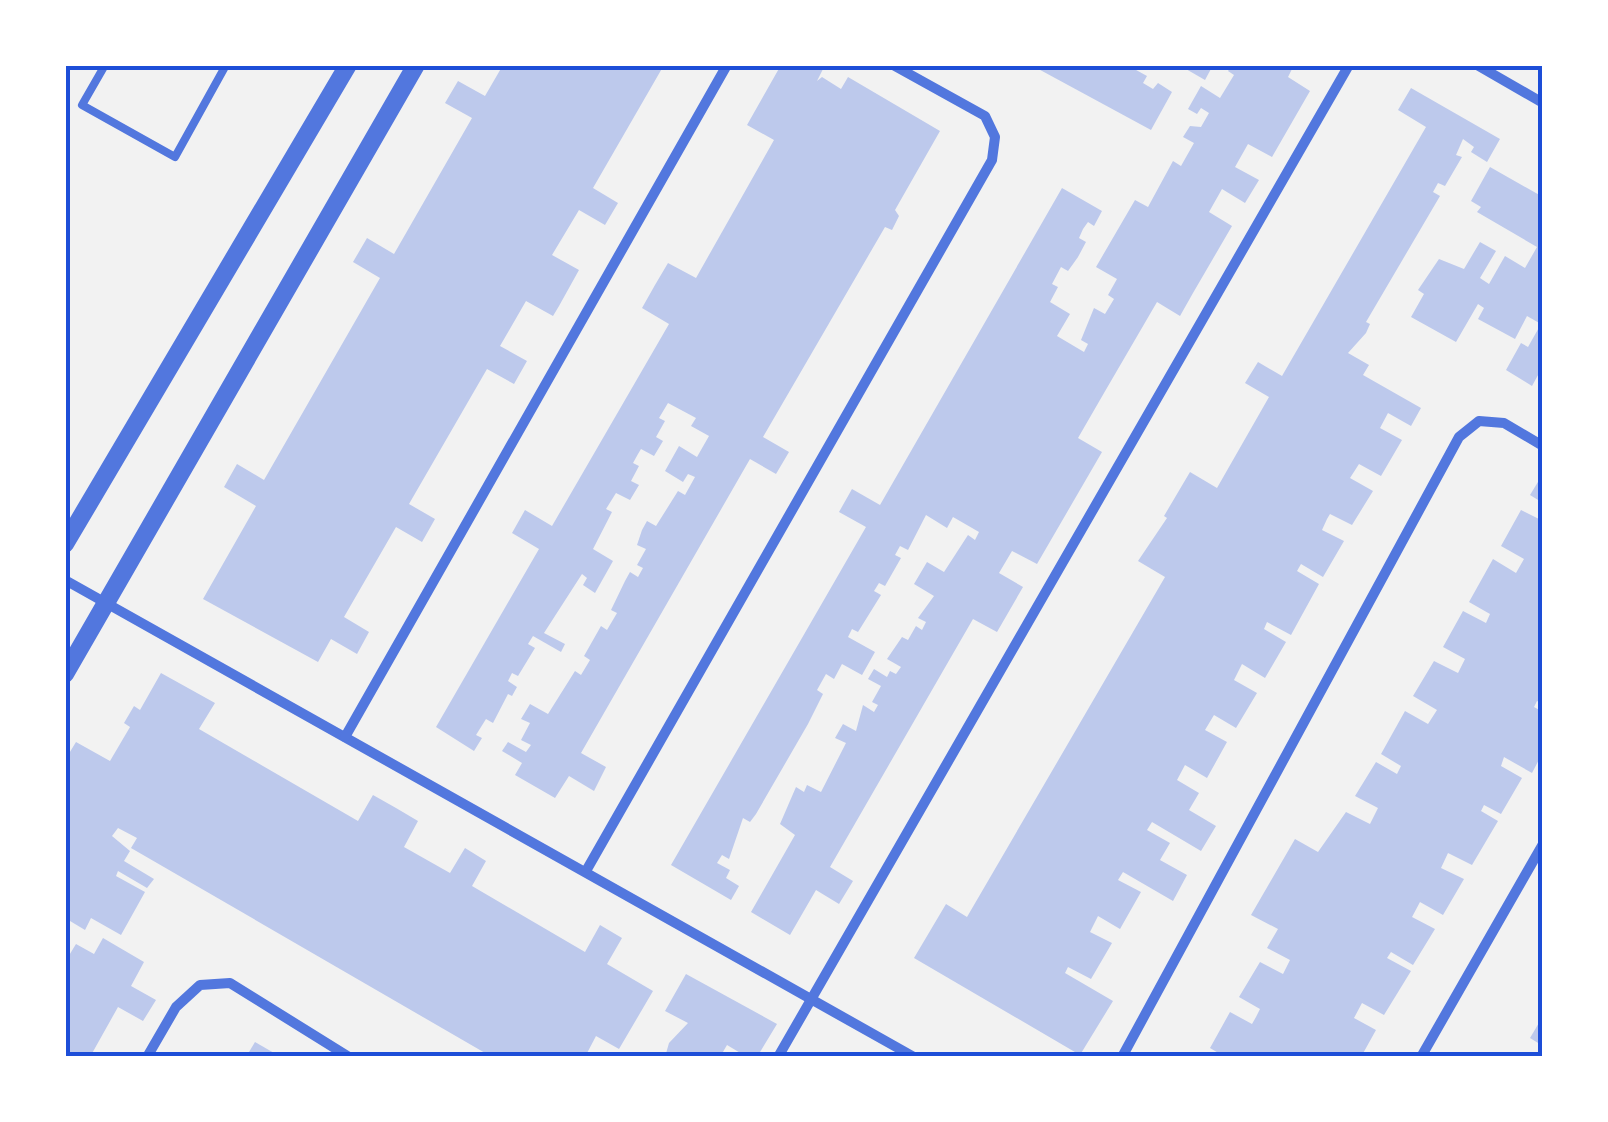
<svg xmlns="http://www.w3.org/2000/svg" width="1608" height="1122" viewBox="0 0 1608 1122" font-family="'Work Sans',sans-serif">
	<rect width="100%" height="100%" fill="#f2f2f2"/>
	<g fill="#bdc9ec">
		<polygon points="503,65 664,65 593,188 618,203 605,225 579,210 552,255 579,270 559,306 553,316 526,301 500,346 527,361 514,384 487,369 409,504 435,519 422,542 396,527 344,617 369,632 357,654 331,639 318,662 203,599 256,506 224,487 237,464 264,480 380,278 353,262 367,238 394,254 472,118 445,103 458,81 485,96"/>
		<polygon points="781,65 825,65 817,81 822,77 841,89 848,77 940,131 895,210 899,216 892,230 885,227 763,437 789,452 776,474 750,459 581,753 606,767 594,791 569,776 555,798 515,775 522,763 502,751 508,742 526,752 531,745 521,740 530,723 521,719 530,704 548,714 575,671 581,675 590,660 584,656 601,626 607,630 617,613 611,610 625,581 630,572 638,577 643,568 637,565 646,549 637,545 642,530 647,521 656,526 678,491 685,495 695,477 688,474 683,482 665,471 679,446 697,457 709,436 691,426 696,418 668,403 659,418 665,421 656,437 663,441 654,456 641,449 638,454 633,463 639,466 631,481 639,485 630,500 616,493 606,509 612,512 593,549 613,561 595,593 583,585 587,578 582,574 544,633 565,644 561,652 533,636 528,644 535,648 518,676 512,673 508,681 517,687 512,696 508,694 493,723 486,719 476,735 482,738 474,751 436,727 539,549 512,533 525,510 552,526 669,324 642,308 655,285 668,263 696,278 774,140 747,125"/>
		<polygon points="1031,65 1127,65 1147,76 1143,83 1153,89 1158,83 1172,92 1151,130"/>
		<polygon points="1179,65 1209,65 1212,67 1205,80"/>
		<polygon points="1232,65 1294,65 1288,77 1310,91 1272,157 1248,144 1235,167 1259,180 1245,203 1222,189 1209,212 1232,226 1193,293 1180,316 1157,302 1104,393 1078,438 1102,452 1037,564 1012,551 999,573 1023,587 997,632 973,619 947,664 830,867 853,881 839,904 816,890 790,935 751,912 795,835 780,824 796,787 804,792 807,785 821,792 846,743 835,738 843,724 856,731 863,705 874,712 878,705 872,702 881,686 868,679 874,669 887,677 890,671 896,674 901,667 887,659 902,637 908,640 916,626 922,630 926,622 918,618 934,596 914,584 927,562 944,572 968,535 975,540 979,532 953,517 947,528 926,515 908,550 900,546 895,555 901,558 885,586 879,583 874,591 881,595 858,632 852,629 848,637 875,652 862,675 842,664 834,679 826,674 817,690 823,694 808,724 756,814 750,822 743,818 729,859 722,855 717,863 730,870 726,878 739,886 731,900 671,865 866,527 839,512 852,489 880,505 1062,188 1102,211 1094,226 1088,222 1083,229 1079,238 1086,242 1078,257 1068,271 1061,267 1052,284 1058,287 1050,302 1070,314 1057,336 1084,352 1088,344 1081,340 1094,308 1105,314 1114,299 1108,295 1117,279 1096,267 1135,200 1148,207 1173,161 1181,166 1194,143 1183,137 1190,126 1201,127 1209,113 1201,108 1197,114 1188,109 1201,86 1220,98 1234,75 1228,71"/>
		<polygon points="1411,88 1500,139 1487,162 1471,152 1474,147 1463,139 1456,155 1462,157 1445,186 1438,183 1433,192 1440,196 1366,322 1370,324 1366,333 1348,353 1369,365 1363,375 1421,408 1411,426 1388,413 1380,428 1402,440 1381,476 1359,464 1350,478 1373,491 1352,525 1330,514 1327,519 1322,530 1344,541 1323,577 1301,564 1297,571 1319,584 1291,635 1267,622 1264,629 1286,642 1265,678 1242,664 1234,680 1257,693 1236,728 1214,715 1205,730 1227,742 1207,778 1185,765 1177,780 1199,793 1189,810 1216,826 1201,851 1152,822 1147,830 1170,843 1160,860 1187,875 1173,901 1123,872 1118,880 1141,892 1120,929 1098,916 1090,932 1112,943 1091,979 1068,967 1065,973 1113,1001 1080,1055 914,958 946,904 967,917 1165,577 1138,561 1167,518 1164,516 1190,472 1217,488 1269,397 1245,383 1258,362 1282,376 1426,127 1398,110"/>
		<polygon points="1490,167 1543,197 1543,366 1532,386 1506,370 1521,343 1528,347 1541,324 1527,316 1515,339 1478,319 1484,308 1478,304 1456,342 1411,317 1424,294 1418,290 1439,259 1464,269 1480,242 1496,251 1480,278 1489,284 1505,256 1525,268 1537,247 1477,212 1481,207 1471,201"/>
		<polygon points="1541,477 1543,479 1543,503 1530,495"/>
		<polygon points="1521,510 1543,521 1543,704 1537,701 1534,707 1543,712 1543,752 1532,773 1504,757 1501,766 1522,778 1501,814 1484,805 1481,811 1498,821 1472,865 1448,853 1441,868 1464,879 1443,915 1420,902 1412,917 1435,929 1413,965 1391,952 1387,958 1411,971 1384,1015 1362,1003 1354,1018 1376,1030 1361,1057 1332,1053 1331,1057 1225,1057 1210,1048 1230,1012 1252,1024 1256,1017 1260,1009 1239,997 1260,962 1283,974 1290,960 1267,948 1278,929 1251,915 1295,839 1318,852 1346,812 1370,824 1378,808 1355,796 1376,762 1397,774 1401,766 1381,754 1405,711 1428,724 1437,710 1413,696 1434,661 1458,673 1465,659 1443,647 1463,611 1486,623 1490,614 1469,602 1493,559 1516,573 1524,559 1501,546"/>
		<polygon points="161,673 215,703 199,729 358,821 373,795 396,808 418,821 404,847 450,873 465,848 486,861 472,886 585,952 600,925 622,938 607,964 653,991 619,1049 596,1036 585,1057 575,1052 572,1057 492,1057 131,848 137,838 118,828 112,836 130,851 124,861 154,879 147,888 118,871 116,876 145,892 121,935 91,918 85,930 65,918 65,760 76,742 110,761 130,727 124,723 134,706 140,710"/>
		<polygon points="103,938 144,962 131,986 156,1000 143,1021 118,1007 90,1057 65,1057 65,962 76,944 94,954"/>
		<polygon points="686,974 777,1024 757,1057 747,1057 727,1045 720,1057 665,1057 669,1043 688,1023 665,1011"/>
		<polygon points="1543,1016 1543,1046 1530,1038"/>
		<polygon points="255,1042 281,1057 246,1057"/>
	</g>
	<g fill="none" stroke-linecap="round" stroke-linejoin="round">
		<polyline stroke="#5277de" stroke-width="8" points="105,65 82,105 175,157 226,65"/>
		<g stroke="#5277de" stroke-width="10">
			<polyline points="1477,65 1543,103"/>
			<polyline points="65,580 914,1057"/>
			<polyline points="345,737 727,65"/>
			<polyline points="586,871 992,160 995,137 985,116 893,65"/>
			<polyline points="147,1057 176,1007 200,985 230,983 349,1057"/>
			<polyline points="778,1057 1349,65"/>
			<polyline points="1122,1057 1459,437 1479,421 1504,423 1543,446"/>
			<polyline points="1421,1057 1543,844"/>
		</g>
		<g stroke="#5277de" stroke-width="18">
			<polyline points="65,544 348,65"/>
			<polyline points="65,674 416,65"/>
		</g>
	</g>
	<rect width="1608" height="1122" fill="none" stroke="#ffffff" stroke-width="135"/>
	<rect x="68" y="68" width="1472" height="986" fill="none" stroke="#1d4ed8" stroke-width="4"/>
</svg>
